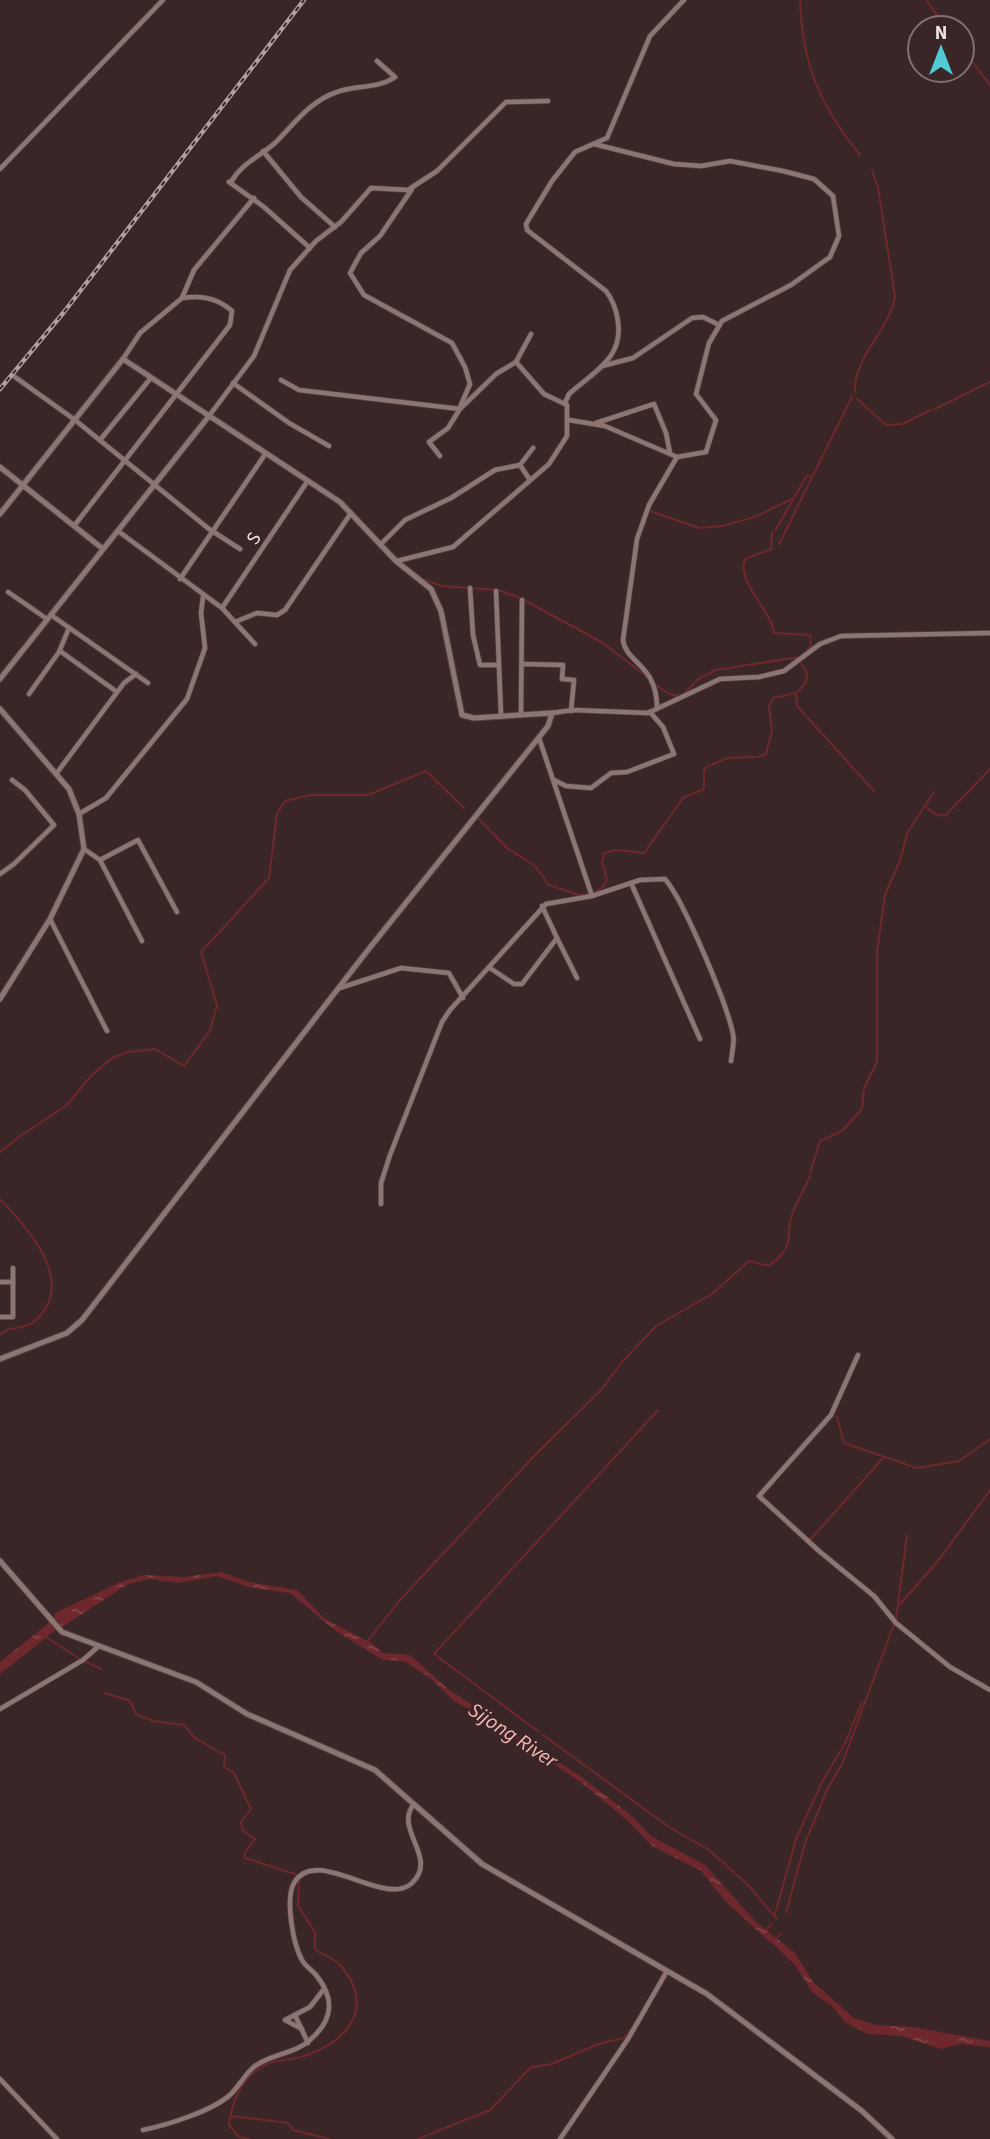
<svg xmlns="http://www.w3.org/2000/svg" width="990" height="2139" viewBox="0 0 990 2139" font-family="'Source Sans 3',sans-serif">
	<defs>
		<pattern id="water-ripples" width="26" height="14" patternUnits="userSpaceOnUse" patternTransform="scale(1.75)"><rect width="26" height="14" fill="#6e272c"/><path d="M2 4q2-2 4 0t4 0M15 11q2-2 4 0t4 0" fill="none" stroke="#83464a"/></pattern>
	</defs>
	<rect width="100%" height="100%" fill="#3a2626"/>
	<g fill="url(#water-ripples)">
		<polygon points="222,1572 248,1582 297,1590 325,1619 373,1644 383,1653 410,1655 448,1689 583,1778 632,1816 651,1836 705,1865 756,1922 795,1953 813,1982 854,2018 876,2025 913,2027 990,2041 990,2047 960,2044 941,2049 902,2036 868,2034 846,2023 831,2005 813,1993 795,1965 770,1941 767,1943 768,1940 726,1902 701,1871 652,1846 626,1819 579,1781 474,1711 455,1702 430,1678 404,1661 383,1660 336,1631 290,1593 249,1587 217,1576 177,1583 150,1579 128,1584 62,1627 54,1619 55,1613 118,1583 143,1575 184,1577"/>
		<polygon points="50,1622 56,1630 0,1674 0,1662"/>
	</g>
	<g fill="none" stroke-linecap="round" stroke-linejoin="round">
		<g stroke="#6e272c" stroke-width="2">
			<path d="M800,0C802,64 820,106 860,155"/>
			<polyline points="926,0 947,28"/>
			<polyline points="962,48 990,85"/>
			<path d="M855,392C853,357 890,330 895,296L878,188L872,170"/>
			<polyline points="857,399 886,425 902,424 931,410"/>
			<polyline points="935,409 990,382"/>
			<polyline points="650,511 699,528 722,526 755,517 794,498 807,475 812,476"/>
			<polyline points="775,531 794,498"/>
			<path d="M772,532L771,549L745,559C736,582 772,611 774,633L810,635L811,646L805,653"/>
			<polyline points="779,544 852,397"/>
			<polyline points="422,579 442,586 495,590"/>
			<polyline points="498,590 520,598"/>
			<polyline points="524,600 603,643 646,676"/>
			<polyline points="656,685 669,694 679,696"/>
			<polyline points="796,693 797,706 874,791"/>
			<polyline points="684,694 697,680 716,670 800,657"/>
			<polyline points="758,757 766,754 772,731 769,705 774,698 796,693 806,683 807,673 800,662"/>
			<polyline points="705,768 727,758 755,757"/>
			<polyline points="925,806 935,814 945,816 990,769"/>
			<polyline points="478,818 507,848 535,866 549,885 579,895 589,894"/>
			<polyline points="594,892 603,887 607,880 602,862 604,853 617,850 644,853 683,798 704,789 704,769"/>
			<polyline points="210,1031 217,1005 201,952 269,878 277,814 285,801 310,795 368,795 426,771 464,808"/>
			<polyline points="25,1133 67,1105 90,1077 112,1058 128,1052 155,1049 184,1066 209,1032"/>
			<polyline points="0,1152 24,1133"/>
			<polyline points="810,1173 820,1141 842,1131 862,1109 864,1088 877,1062 877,952 885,895 901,858 907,833 934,792"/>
			<path d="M0,1199C28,1228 78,1283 35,1321C25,1330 9,1325 0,1335"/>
			<polyline points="837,1417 844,1443 917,1468 959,1461 990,1439"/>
			<polyline points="811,1539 882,1459"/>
			<polyline points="900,1604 938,1561 990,1490"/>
			<polyline points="46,1637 80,1659"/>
			<path d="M366,1643L400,1600L536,1454L601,1390L622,1362L656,1326L712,1294L749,1261L769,1266C799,1243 783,1237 793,1212C798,1200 805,1188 810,1176"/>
			<polyline points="86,1662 101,1669"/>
			<polyline points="105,1693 130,1701 136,1714 153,1721 184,1725 195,1738 225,1755 224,1766 234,1773 251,1809 241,1822 243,1831 255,1839 245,1852 245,1858 298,1875"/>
			<polyline points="539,1732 434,1654 658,1410"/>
			<polyline points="543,1735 669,1827 709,1850 748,1885 777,1919"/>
			<polyline points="786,1913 805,1843 827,1790 842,1764 896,1619 907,1535"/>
			<polyline points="775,1914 796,1839 821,1784 845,1743 862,1702"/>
			<polyline points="766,1930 772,1924"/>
			<polyline points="777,1938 781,1933"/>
			<polyline points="659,1981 663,1972"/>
			<polyline points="231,2116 288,2123 293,2130 329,2139"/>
			<path d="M239,2137L229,2125C231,2105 240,2082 257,2070C274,2057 290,2062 307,2055C349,2040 375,2007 341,1966C334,1957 323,1956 315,1949V1932L298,1906L299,1880"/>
			<polyline points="240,2137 249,2139"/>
			<polyline points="418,2139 490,2110 531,2067 552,2064 598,2044 624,2038 632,2028"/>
		</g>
		<defs>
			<g id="minor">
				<polyline points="263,151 301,197 335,227"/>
				<polyline points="0,169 163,0"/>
				<polyline points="229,182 264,207 310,248"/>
				<path d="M231,182C242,163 259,157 275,143C294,124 310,101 337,92C356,85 378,89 395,77L377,61"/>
				<polyline points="412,189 380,236 361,253 350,273 364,295 452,343 465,367 470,384 458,412 448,428 429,442 440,456"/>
				<polyline points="123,359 140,333 182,298 194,270 254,198"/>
				<polyline points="602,366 633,358 692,318 703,317 719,325"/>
				<polyline points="15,377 75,420 209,529 240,549"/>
				<polyline points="281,380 299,390 460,409 496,374 516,362 531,334"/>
				<polyline points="233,383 289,423 329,446"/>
				<path d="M565,403L569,394C596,370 626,357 617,316C615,306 612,299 606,291L527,230L526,224L552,181L575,152L607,138L650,36L684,0"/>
				<polyline points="209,416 254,356 290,270 316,241 341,222 371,188 408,190 437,171 506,102 548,101"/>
				<polyline points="569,420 605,426 677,457 706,452 716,420 696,394 709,343 722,321 791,285 830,257 839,236 833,196 814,179 783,171 730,161 701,166 674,164 594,144"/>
				<polyline points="596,423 654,404 666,433 670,453"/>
				<polyline points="100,440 150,379"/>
				<polyline points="520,465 530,480"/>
				<path d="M74,526L230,325L232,311C218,298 200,295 182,298"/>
				<polyline points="118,531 222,608 255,644"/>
				<polyline points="380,545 405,520 451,498 495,470 520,465 533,448"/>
				<polyline points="397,561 453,547 549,464 567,436 567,405 544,394 516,362"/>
				<polyline points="180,579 266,453"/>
				<polyline points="470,588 473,635 480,665 498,665"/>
				<polyline points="496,591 501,715"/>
				<polyline points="8,592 47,619"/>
				<polyline points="222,608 307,482"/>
				<polyline points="51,615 148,683"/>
				<polyline points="235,622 257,613 277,615 285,610 351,513"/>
				<polyline points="60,651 117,692"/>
				<polyline points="523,664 563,665 562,679 574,680 571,711"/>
				<polyline points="29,694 59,652 69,628"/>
				<path d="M657,706C656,664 626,663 623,640L637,539L649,505L677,457"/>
				<polyline points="552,713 573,710 648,713 720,679 759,677 784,671 820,644 841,636 990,633"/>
				<polyline points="521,714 522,600"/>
				<polyline points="539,738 592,896"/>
				<polyline points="56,774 124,683 136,674"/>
				<polyline points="554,780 566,786 591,788 611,773 627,772 674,754 663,727 650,712"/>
				<polyline points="79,814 106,798 187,699 205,648 201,613 203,597"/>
				<polyline points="84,849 100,860 142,941"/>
				<polyline points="100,860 138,840 177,912"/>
				<polyline points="0,874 14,864 54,825 25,790 12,780"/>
				<polyline points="631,883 700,1039"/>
				<polyline points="50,919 107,1031"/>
				<polyline points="557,938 577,978"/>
				<polyline points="490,968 514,984 522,984 557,938 542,906"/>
				<polyline points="340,988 401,968 449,973 463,998"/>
				<path d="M381,1204V1183L390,1155L442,1022L450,1010L546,904L592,896L640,880L665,879C684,901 727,1004 733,1034C735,1042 732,1052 731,1061"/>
				<polyline points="0,1282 13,1282"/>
				<polyline points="0,1317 13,1317 13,1268"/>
				<polyline points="858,1355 831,1415 759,1496 819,1551 874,1596 896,1623 950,1667 990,1690"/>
				<polyline points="0,1709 83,1660 99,1646"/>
				<polyline points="295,2015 308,2043"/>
				<polyline points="302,2029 285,2020 310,2007 324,1989"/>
				<polyline points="0,2079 57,2139"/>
				<path d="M143,2130C167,2125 213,2111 231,2094C240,2085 245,2074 255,2066C273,2053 296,2054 311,2039C333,2020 335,1998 316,1975C312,1970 305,1966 302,1960C293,1944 285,1899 294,1883C316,1844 385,1909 412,1883C439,1858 393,1829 414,1804"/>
				<polyline points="560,2139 628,2039 667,1971"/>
			</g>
			<g id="tertiary">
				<polyline points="0,467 103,549"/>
				<polyline points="0,514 123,359 340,502 396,561 431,589 441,611 462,715 474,718 552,713 548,726 364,955 82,1320 67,1333 0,1359"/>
				<polyline points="0,679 209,416"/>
				<polyline points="0,709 69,789 79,814 84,849 50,919 0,999"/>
			</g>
			<polyline id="secondary" points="0,1561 62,1632 196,1682 247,1714 375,1770 482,1864 707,1994 862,2111 892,2139"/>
		</defs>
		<use href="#minor" stroke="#534242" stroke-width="6"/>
		<use href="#tertiary" stroke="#534242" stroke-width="7"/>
		<use href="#secondary" stroke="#534242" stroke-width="7"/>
		<use href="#minor" stroke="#8d7574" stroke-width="4.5"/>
		<use href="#tertiary" stroke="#8d7574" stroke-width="5"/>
		<use href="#secondary" stroke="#8d7574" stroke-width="5"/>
		<defs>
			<polyline id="rail" points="0,389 64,312 304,0"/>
		</defs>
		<use href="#rail" stroke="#b0a0a0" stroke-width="4.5"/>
		<use href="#rail" stroke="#3a2626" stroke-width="2" stroke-dasharray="5" stroke-linecap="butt"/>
	</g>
	<g text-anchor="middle" stroke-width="6" stroke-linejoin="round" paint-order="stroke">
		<g font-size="19" fill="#f0e2e2" stroke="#3a2626">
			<text transform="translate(253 538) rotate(-57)" y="7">S</text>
		</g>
		<g font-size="21" font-style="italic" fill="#fab7b7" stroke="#3a2626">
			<text transform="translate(513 1735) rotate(33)" y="7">Sijong River</text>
		</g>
	</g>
	<g transform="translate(941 49)"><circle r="33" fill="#3a2626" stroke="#837171" stroke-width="2"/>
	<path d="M0-5L12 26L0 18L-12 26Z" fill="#51ccd2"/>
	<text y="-10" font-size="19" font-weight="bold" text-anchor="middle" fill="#f0e2e2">N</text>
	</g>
</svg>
